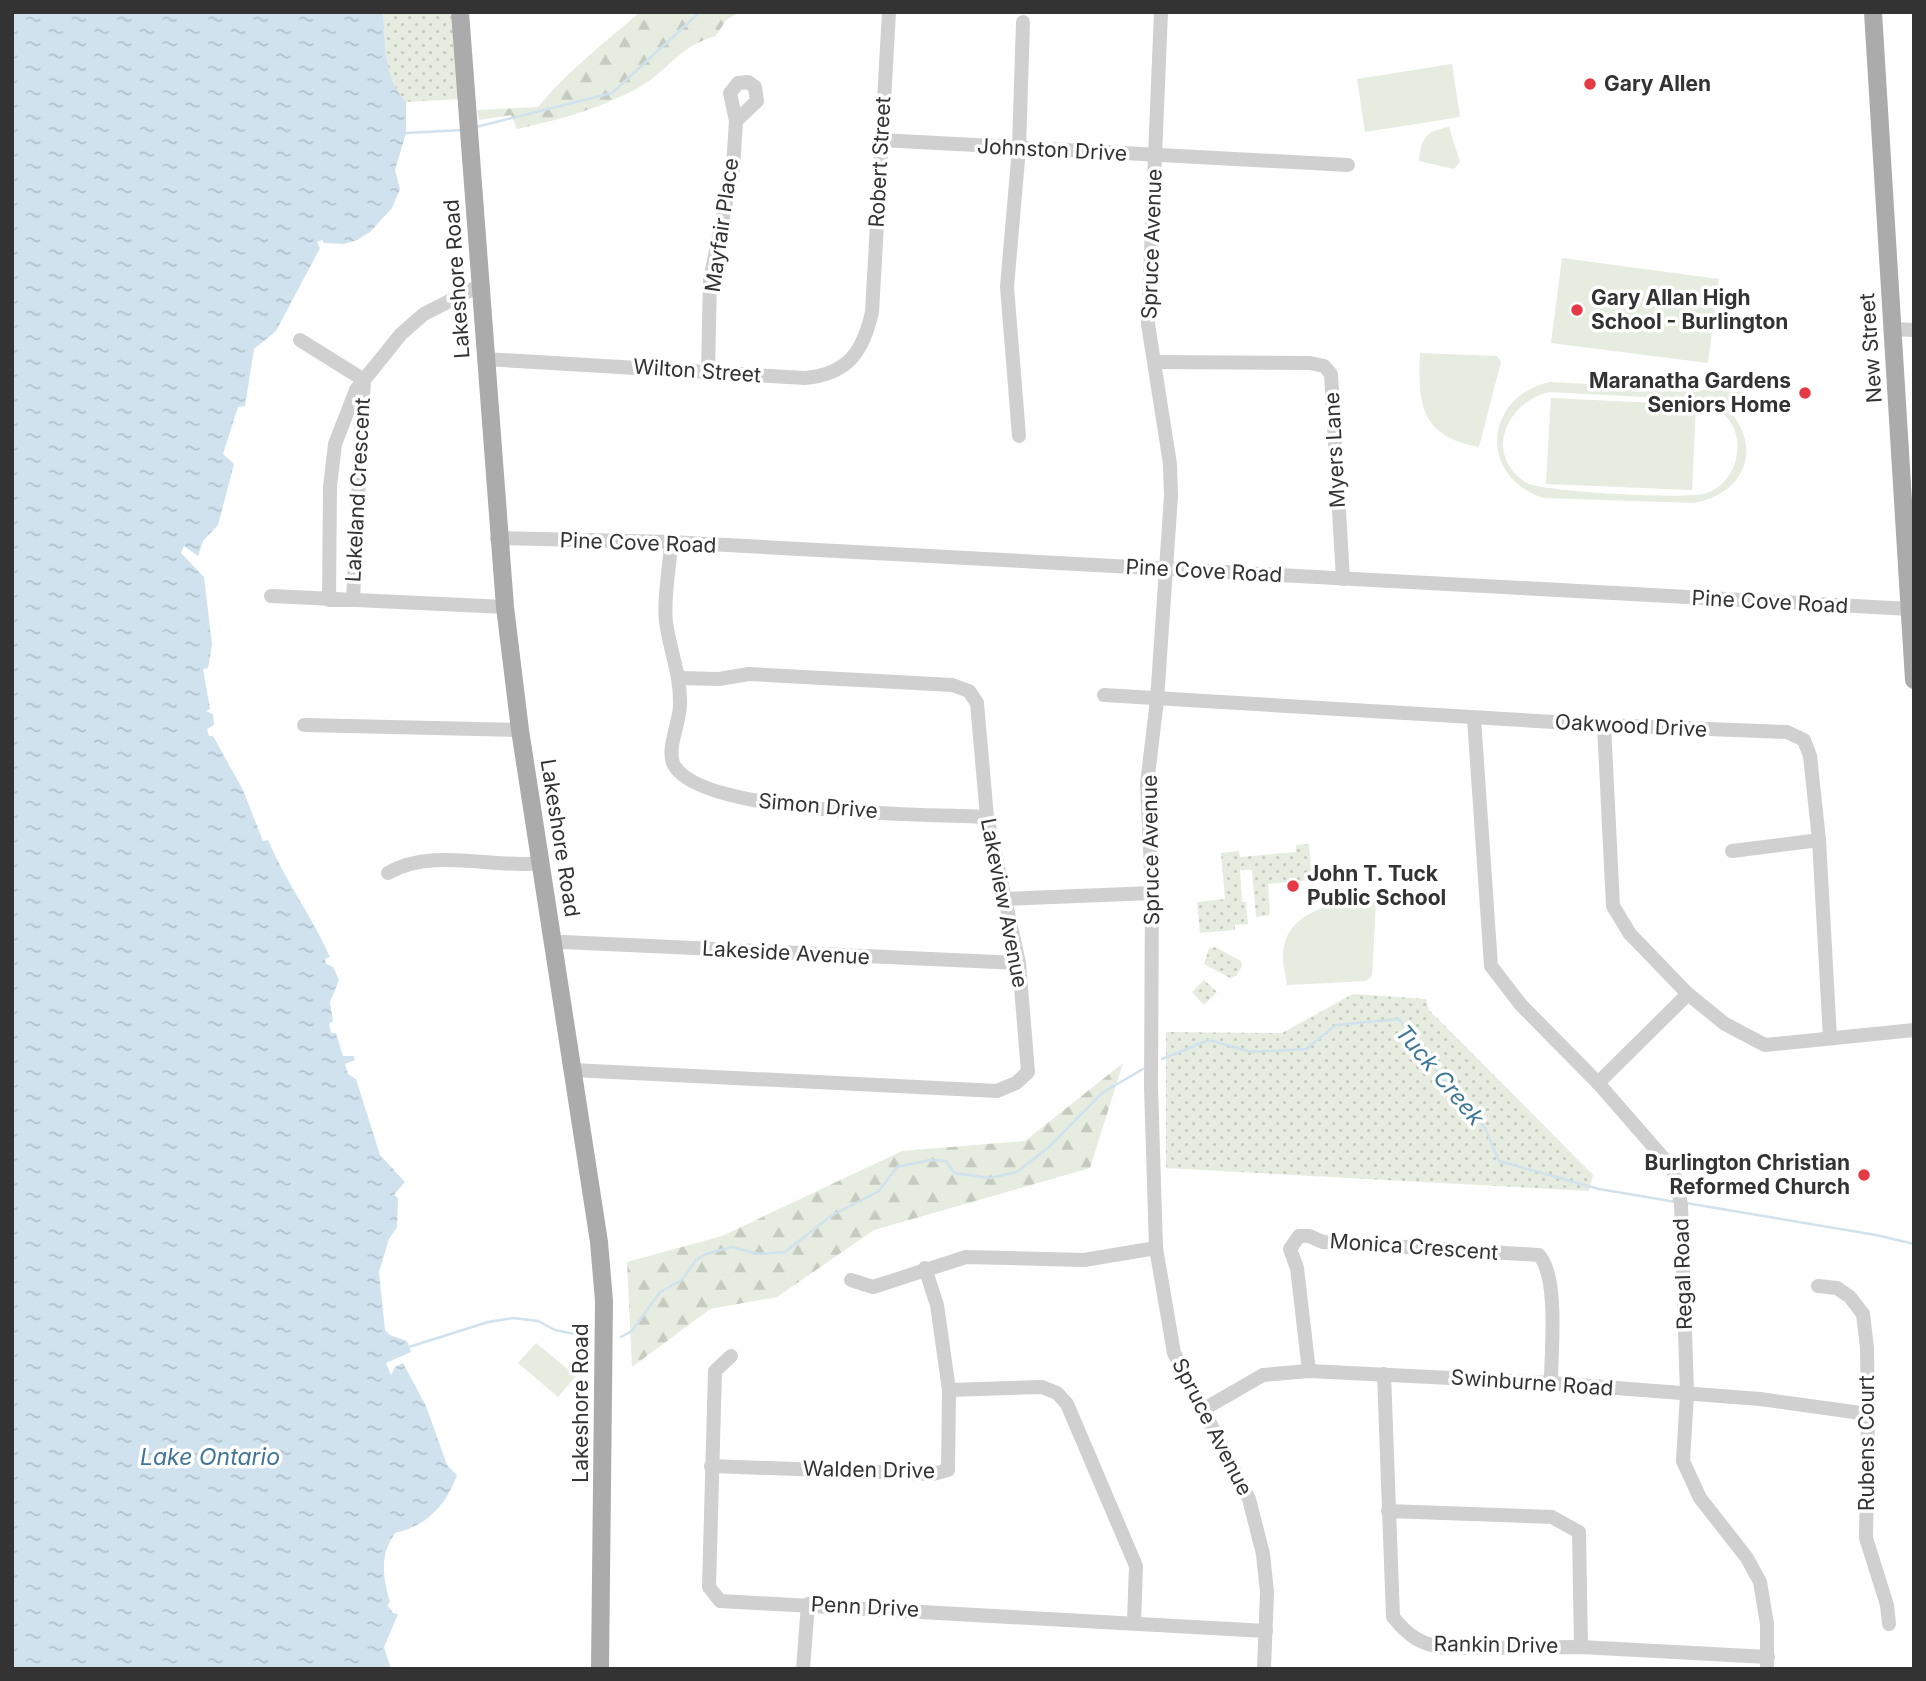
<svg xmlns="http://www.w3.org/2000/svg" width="1926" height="1681" viewBox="0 0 1926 1681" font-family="Inter,sans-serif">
	<defs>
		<pattern id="forest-firs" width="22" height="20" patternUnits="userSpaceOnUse" patternTransform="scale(1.75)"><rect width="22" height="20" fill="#e6ecdf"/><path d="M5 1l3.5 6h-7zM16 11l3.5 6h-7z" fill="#c6cbc0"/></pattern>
		<pattern id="park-dots" width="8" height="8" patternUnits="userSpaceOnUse" patternTransform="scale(1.75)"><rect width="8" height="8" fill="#e6ecdf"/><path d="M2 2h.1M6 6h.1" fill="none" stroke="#c6cbc0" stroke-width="1.8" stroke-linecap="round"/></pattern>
		<pattern id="water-ripples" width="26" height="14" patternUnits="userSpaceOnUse" patternTransform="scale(1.75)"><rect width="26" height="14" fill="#cfe2ee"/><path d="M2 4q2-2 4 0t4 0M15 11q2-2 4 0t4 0" fill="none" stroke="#b2c2cd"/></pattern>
	</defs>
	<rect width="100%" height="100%" fill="#fff"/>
	<g fill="#e6ecdf" fill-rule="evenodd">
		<polygon points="1452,64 1460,117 1365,132 1357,79"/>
		<path d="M1449,127L1460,162L1454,169L1419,161C1421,138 1426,131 1449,127Z"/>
		<polygon points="1562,258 1719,279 1708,363 1551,343"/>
		<path d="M1420,353L1497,356L1501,362L1479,447C1420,436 1418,405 1420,353Z"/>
		<path d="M1549,382L1745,392V404L1722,403C1763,441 1751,491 1695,503L1543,498C1478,476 1484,398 1549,382ZM1549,392L1702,400C1724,410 1741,427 1737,453C1735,471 1724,487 1707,493C1689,500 1543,492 1527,483C1483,456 1505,403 1549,392Z"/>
		<polygon points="1551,398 1696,405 1692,490 1546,484"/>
		<path d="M1376,902L1372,976L1366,981L1287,985C1285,972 1281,958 1284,946C1293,906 1343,901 1376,902Z"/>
		<polygon points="536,1343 576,1376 558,1397 518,1363"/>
	</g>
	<g fill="url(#forest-firs)">
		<path d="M640,12H740L726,20L716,36C678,46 668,72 636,89C598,109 559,120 517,129L511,115L479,120L477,110L538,107C570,69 603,44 640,12Z"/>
		<polygon points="1123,1063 1090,1168 874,1230 777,1297 710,1309 632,1367 627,1262 722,1236 902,1151 1025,1141"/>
	</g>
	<g fill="url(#park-dots)">
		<path d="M383,12H453L459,99L406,102C383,78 386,44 383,12Z"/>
		<polygon points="1309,844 1312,880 1268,884 1270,915 1256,917 1252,870 1240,870 1242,902 1246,902 1248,924 1235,925 1235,930 1200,933 1197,902 1225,899 1221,853 1239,851 1240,857 1296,852 1296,845"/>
		<polygon points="1215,947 1241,961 1242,966 1236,976 1230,978 1204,964 1209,949"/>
		<polygon points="1204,980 1217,992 1204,1005 1192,992"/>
		<polygon points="1353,994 1426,999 1429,1010 1593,1175 1589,1191 1166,1168 1166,1032 1282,1033"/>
	</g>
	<path fill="url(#water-ripples)" d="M12,12H383C386,44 383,78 406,102V133L395,170L400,189L392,208L370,232L357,240L344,244L324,243L322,240L317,242L320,248L276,331L254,349L245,406L238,407L223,454L234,464L218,525L203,541L198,556L184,546L181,553L204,577L212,645L208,668L203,669L210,709L206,711L213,714L214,725L207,729L209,736H213L243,790L263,841L268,840C285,881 312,916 330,957L325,959L326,964L333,967L339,980L330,1002L333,1021L329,1024L331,1033H336L343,1056H354L355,1060L345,1064L348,1074L356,1079L380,1155L405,1182L394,1195L398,1198L397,1227L389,1239L379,1272L385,1330L390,1335L407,1341L411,1352L386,1363L391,1375L395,1367L403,1363L426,1406L447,1465L457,1475C446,1506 426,1526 395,1533C379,1556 383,1577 390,1602L387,1605L393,1613L398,1614L384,1647L391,1669H12Z"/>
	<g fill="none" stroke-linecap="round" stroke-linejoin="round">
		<g stroke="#cfe2ee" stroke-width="2.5">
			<polyline points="476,127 612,93 700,12"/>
			<polyline points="406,133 462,130"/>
			<polyline points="1162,1059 1209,1040 1251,1052 1306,1049 1336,1025 1399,1019 1455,1096 1485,1128 1499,1161 1599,1189 1676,1202"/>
			<polyline points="1686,1203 1876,1235 1914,1244"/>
			<polyline points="621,1337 632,1331 660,1292 682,1280 696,1260 706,1254 732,1247 759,1254 785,1252 831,1216 879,1191 897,1167 930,1160 946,1161 954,1173 990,1178 1017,1172 1050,1146 1102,1093 1143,1069"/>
			<polyline points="409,1347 488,1322 513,1318 538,1321 555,1330 584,1336"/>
		</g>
		<g stroke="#d0d0d0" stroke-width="14">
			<polyline points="1161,12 1148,324 1170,464 1171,496 1157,700 1147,784 1152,893 1151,1087 1156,1248 1174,1353 1249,1499 1263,1554 1267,1592 1264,1669"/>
			<polyline points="881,140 1348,165"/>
			<polyline points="1893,329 1914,330"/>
			<polyline points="300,340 364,380"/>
			<path d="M485,359L805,378C848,374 863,352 872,312L889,12"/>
			<polyline points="1155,362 1310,363 1324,366 1331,374 1343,579"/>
			<polyline points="708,371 710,280 733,168 736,121 730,93 738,83 748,82 755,87 757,101 736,121"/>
			<polyline points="364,380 353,600 329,600 330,487 335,444 356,390 401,334 424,314 481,285"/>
			<polyline points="1019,436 1007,287 1019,148 1023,22"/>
			<polyline points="497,538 671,542 1910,609"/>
			<path d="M671,542C670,568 663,597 666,622C670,651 681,676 680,705C680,722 667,747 673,763C696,816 932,814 987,817"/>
			<polyline points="271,596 505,607"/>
			<polyline points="1104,695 1604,725 1787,732 1804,740 1810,756 1819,840 1830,1038"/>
			<polyline points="1474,718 1491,966 1521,1005 1598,1083 1673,1169 1681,1204 1687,1394 1683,1461 1700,1498 1747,1558 1760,1582 1767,1624 1767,1669"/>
			<polyline points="304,725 520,730"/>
			<polyline points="1604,725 1613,906 1630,934 1688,994 1725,1024 1765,1045 1914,1030"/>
			<polyline points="1732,851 1819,840"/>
			<path d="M388,873C433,847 492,869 541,863"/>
			<polyline points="1003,899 1152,893"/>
			<polyline points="553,944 563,942 1019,963"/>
			<polyline points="573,1070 997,1091 1016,1083 1028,1072 1019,963 987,817 977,703 969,691 952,685 749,674 719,679 680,678"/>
			<polyline points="1598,1083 1688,994"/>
			<polyline points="851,1280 873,1287 966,1257 1084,1260 1156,1248"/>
			<polyline points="1818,1286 1837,1288 1850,1297 1863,1314 1867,1348 1868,1414 1866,1538 1887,1605 1889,1624"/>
			<polyline points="731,1356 715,1371 709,1587 720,1601 1266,1631"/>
			<path d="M1309,1371L1297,1268L1290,1249L1299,1236H1309L1323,1242L1539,1255C1559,1278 1551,1351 1551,1383"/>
			<path d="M1384,1374L1393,1617C1409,1637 1422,1645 1447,1648L1581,1647L1768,1657"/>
			<polyline points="949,1390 1042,1387 1057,1393 1067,1404 1136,1566 1134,1622"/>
			<polyline points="1204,1409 1263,1375 1309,1371 1551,1383 1760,1399 1868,1414"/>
			<polyline points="711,1466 933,1474 948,1470 949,1390 937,1305 925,1268"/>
			<polyline points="1388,1511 1552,1517 1579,1532 1581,1647"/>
			<polyline points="803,1669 808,1604"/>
		</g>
		<g stroke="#ababab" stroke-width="18">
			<polyline points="460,12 505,607 520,730 599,1242 604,1301 600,1669"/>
			<polyline points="1873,12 1914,680"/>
		</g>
	</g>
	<g fill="#e63946" stroke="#fff" stroke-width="2.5">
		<circle cx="1590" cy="84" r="7"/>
		<circle cx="1577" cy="310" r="7"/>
		<circle cx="1805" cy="393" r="7"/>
		<circle cx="1293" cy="886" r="7"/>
		<circle cx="1864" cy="1175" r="7"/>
	</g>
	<g text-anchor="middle" stroke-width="7" stroke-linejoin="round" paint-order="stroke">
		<g font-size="21" font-weight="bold" fill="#333" stroke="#fff" text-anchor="start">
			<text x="1604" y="91">Gary Allen</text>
			<text x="1591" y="305">Gary Allan High<tspan x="1591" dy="24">School - Burlington</tspan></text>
			<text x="1791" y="388" text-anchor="end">Maranatha Gardens<tspan x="1791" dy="24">Seniors Home</tspan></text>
			<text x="1307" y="881">John T. Tuck<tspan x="1307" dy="24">Public School</tspan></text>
			<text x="1850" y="1170" text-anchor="end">Burlington Christian<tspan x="1850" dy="24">Reformed Church</tspan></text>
		</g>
		<g font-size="21" fill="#333" stroke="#fff">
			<text transform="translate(1052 150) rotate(3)" y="7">Johnston Drive</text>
			<text transform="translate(880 162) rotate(-87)" y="7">Robert Street</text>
			<text transform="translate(722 225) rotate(-82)" y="7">Mayfair Place</text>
			<text transform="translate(1152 244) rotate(-88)" y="7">Spruce Avenue</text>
			<text transform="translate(457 279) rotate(-94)" y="7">Lakeshore Road</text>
			<text transform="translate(1871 348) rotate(-94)" y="7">New Street</text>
			<text transform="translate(697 371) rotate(4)" y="7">Wilton Street</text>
			<text transform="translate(1335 450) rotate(-93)" y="7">Myers Lane</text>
			<text transform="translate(358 490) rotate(-87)" y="7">Lakeland Crescent</text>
			<text transform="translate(638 543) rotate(2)" y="7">Pine Cove Road</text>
			<text transform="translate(1204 571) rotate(3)" y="7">Pine Cove Road</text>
			<text transform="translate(1770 602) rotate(3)" y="7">Pine Cove Road</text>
			<text transform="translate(1631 726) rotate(3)" y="7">Oakwood Drive</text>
			<text transform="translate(818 806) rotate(5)" y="7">Simon Drive</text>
			<text transform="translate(560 838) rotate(81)" y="7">Lakeshore Road</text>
			<text transform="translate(1151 850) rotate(-91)" y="7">Spruce Avenue</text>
			<text transform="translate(1004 903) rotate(79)" y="7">Lakeview Avenue</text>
			<text transform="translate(786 953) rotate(3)" y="7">Lakeside Avenue</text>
			<text transform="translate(1414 1247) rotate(4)" y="7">Monica Crescent</text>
			<text transform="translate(1683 1274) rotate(-92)" y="7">Regal Road</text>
			<text transform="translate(1532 1383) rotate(4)" y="7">Swinburne Road</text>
			<text transform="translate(581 1403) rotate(-90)" y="7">Lakeshore Road</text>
			<text transform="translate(1212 1427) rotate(63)" y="7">Spruce Avenue</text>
			<text transform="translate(1867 1443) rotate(-90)" y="7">Rubens Court</text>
			<text transform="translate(869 1470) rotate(1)" y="7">Walden Drive</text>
			<text transform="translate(865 1607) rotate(3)" y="7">Penn Drive</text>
			<text transform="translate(1496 1645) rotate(1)" y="7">Rankin Drive</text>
		</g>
		<g font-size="23" font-style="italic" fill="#3f7597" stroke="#fff">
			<text transform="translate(1440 1075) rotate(50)" y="8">Tuck Creek</text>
			<text x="210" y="1465">Lake Ontario</text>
		</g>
	</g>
	<rect width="1926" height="1681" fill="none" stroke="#333333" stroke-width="28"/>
</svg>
